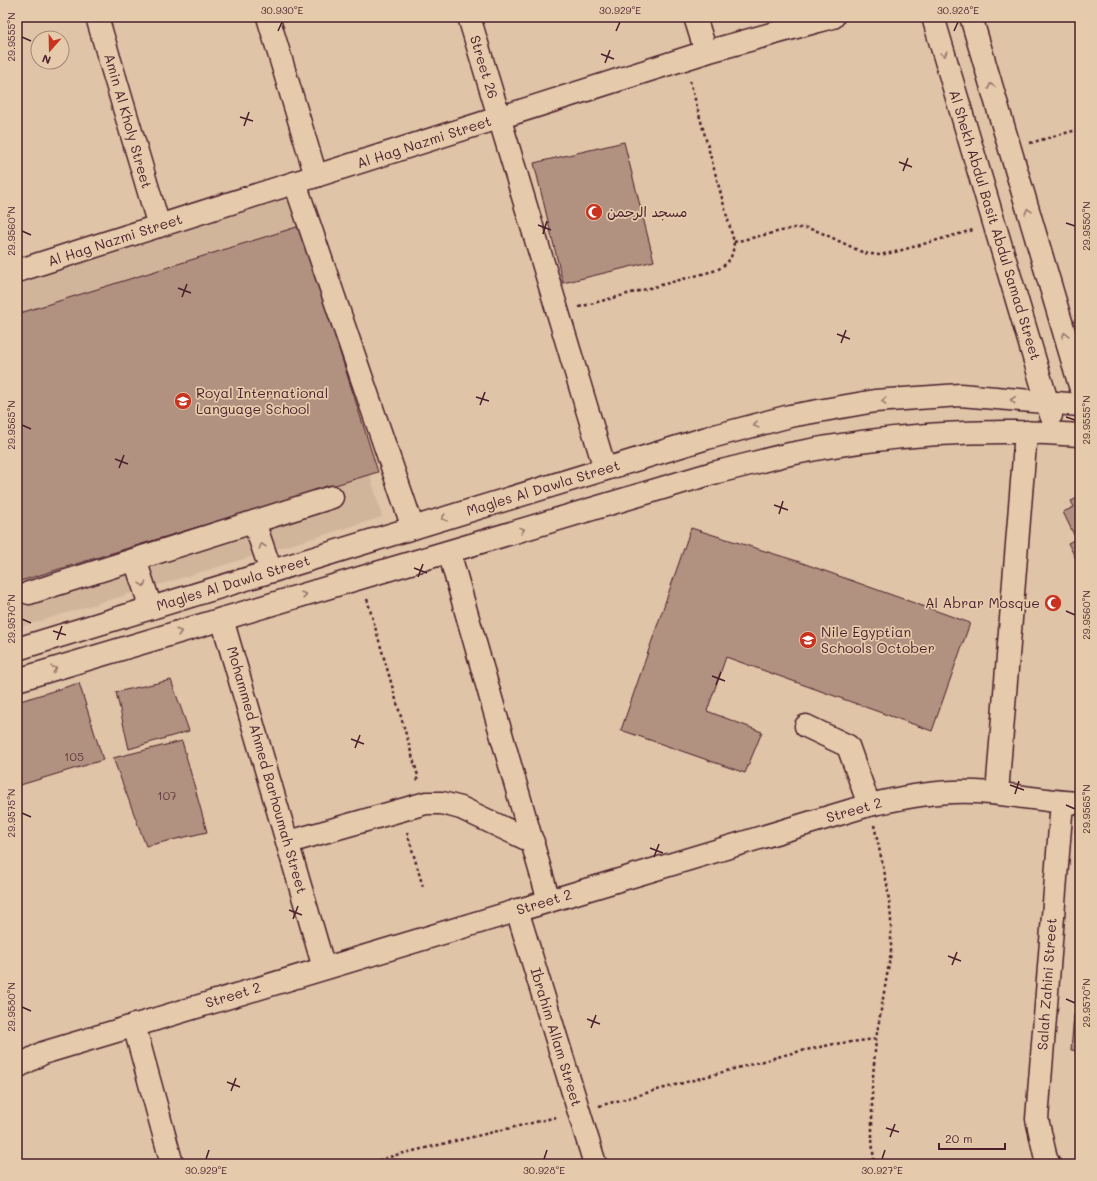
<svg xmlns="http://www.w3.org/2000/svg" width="1097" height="1181" viewBox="0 0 1097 1181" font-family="Mali,'Playpen Sans Arabic',sans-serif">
	<rect width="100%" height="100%" fill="#dfc4a7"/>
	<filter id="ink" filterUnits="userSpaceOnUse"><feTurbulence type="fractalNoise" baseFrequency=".025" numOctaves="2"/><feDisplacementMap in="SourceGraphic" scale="8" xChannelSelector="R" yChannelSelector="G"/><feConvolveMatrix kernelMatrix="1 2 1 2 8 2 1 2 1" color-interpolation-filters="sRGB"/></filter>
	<g filter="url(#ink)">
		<polygon fill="#d1b59b" points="292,196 382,517 17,628 17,284"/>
		<g fill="#b19180" stroke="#4a1f2b">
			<polygon points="624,142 654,261 563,283 534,163"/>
			<polygon points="300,226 378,472 17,582 17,314"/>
			<polygon points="1080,497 1080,567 1068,543 1076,539 1063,512 1074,507 1071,501"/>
			<polygon points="691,528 797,561 970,623 932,731 726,657 707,711 762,732 745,773 621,730"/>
			<polygon points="171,680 189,731 129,749 116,692"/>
			<polygon points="79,683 103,760 17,786 17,702"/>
			<polygon points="182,741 207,832 146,846 113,758"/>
			<polygon points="1074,1015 1080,1016 1080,1051 1071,1050"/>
		</g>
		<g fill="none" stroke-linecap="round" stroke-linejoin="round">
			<defs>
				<g id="minor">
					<polyline points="97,17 159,226"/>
					<polyline points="268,17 316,176"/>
					<polyline points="469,17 605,469"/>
					<polyline points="695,17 706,52"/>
					<polyline points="933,17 1051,415"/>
					<polyline points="971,17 1080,386"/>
					<polyline points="295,183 413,528"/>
					<polyline points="17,271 706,52 833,17"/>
					<polyline points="254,522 271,571"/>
					<polyline points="449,552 549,901"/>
					<polyline points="135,560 151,608"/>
					<polyline points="29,593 332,497"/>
					<polyline points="222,619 324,968"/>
					<polyline points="17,649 707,438 790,416 875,401 960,395 1080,405"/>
					<path d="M17,680L713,473C739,467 764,460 790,454C883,435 985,427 1080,435"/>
					<polyline points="806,726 848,746 869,805"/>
					<polyline points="997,793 1026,432"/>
					<polyline points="289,842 426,803 442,803 461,808 533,842"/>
					<polyline points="517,910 595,1164"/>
					<polyline points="134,1025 172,1164"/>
					<path d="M17,1067L43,1053L869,805C897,799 923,793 953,792C995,790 1038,801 1080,803"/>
					<polyline points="1049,1164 1046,1159 1037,1119 1062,802"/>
				</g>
			</defs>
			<use href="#minor" stroke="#4a1f2b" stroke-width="25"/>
			<g stroke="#4a1f2b" stroke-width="2.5" stroke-dasharray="3 3" stroke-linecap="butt">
				<polyline points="1030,143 1080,129"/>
				<polyline points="734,242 794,228 807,228 820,232 864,253 879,255 895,252 973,230"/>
				<path d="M579,307L717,270C730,262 733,257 734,242L690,81"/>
				<polyline points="367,599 418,776 416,782"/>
				<polyline points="874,825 887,884 891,918 891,952 876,1039 872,1089 872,1138 874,1164"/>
				<polyline points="407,832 423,887"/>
				<polyline points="599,1106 792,1053 834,1044 876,1039"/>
				<polyline points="367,1164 396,1155 557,1117"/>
			</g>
			<use href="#minor" stroke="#e5cbac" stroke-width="22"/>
		</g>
		<defs><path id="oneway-chevron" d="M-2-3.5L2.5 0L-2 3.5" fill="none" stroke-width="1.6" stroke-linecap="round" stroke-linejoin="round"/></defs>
		<g stroke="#98756c">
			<use href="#oneway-chevron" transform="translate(944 54) rotate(74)"/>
			<use href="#oneway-chevron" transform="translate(991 86) rotate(-106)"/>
			<use href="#oneway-chevron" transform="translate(1028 211) rotate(-106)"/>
			<use href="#oneway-chevron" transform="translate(1065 335) rotate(-106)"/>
			<use href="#oneway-chevron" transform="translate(1013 400) rotate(-175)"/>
			<use href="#oneway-chevron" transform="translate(884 401) rotate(176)"/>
			<use href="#oneway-chevron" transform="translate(756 425) rotate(165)"/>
			<use href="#oneway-chevron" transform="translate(444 518) rotate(163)"/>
			<use href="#oneway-chevron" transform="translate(522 530) rotate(-17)"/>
			<use href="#oneway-chevron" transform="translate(262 546) rotate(-109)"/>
			<use href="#oneway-chevron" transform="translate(143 584) rotate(72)"/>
			<use href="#oneway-chevron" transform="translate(304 595) rotate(-16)"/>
			<use href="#oneway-chevron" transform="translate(179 632) rotate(-17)"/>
			<use href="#oneway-chevron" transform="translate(54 669) rotate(-17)"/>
		</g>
	</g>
	<path fill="none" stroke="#4a1f2b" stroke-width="1.5" d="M278,31L282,22M616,31L620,22M954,31L958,22M22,37L31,41M601,54L614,59M605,63L610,50M240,117L253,121M244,126L249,112M899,162L912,167M903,171L908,158M1066,223L1075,226M538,225L551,230M22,231L31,235M543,234L547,221M178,288L191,293M182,297L187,284M837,334L850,339M841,343L846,330M476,397L489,401M480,405L485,392M1066,417L1075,420M22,425L31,429M115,459L128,464M119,468L124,455M774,505L788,510M779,514L783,501M414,568L427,573M418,577L423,564M1066,611L1075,615M22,619L31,623M53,631L66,635M57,640L62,626M712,676L725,681M716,685L721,672M351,739L364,744M355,748L360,735M1010,785L1024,790M1015,794L1019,781M1066,805L1075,809M22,813L31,817M650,848L663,853M654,857L659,844M289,910L302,915M293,919L298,906M948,956L961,961M952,965L957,952M1066,999L1075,1003M22,1007L31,1011M587,1019L600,1024M591,1028L596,1015M227,1082L240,1087M231,1091L236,1078M886,1128L899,1132M890,1137L895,1124M206,1159L209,1150M544,1159L547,1150M882,1159L885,1150"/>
	<defs>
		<symbol id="mosque-disc" viewBox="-11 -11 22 22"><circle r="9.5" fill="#c8321e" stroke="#e5cbac"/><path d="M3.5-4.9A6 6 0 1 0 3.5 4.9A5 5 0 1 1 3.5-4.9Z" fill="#fff"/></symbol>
		<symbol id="school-disc" viewBox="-11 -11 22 22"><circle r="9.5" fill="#c8321e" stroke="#e5cbac"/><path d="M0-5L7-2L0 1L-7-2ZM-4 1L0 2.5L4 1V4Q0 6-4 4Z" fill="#fff"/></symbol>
	</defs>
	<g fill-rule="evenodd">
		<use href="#mosque-disc" x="584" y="202" width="20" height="20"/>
		<use href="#school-disc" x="173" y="391" width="20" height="20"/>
		<use href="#mosque-disc" x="1043" y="593" width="20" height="20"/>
		<use href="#school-disc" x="798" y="630" width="20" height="20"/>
	</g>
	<g text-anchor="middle" stroke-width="3.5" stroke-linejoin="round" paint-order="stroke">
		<g font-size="12" fill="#643c40">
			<text x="74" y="761">105</text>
			<text x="167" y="800">107</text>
		</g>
		<g font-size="14" fill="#4a1f2b" stroke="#e5cbac">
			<text transform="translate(484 67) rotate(73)" y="5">Street 26</text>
			<text transform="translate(128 121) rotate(74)" y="5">Amin Al Kholy Street</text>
			<text transform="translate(424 142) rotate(-18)" y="5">Al Hag Nazmi Street</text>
			<text transform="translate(995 225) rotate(73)" y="5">Al Shekh Abdul Basit Abdul Samad Street</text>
			<text transform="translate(115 240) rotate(-18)" y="5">Al Hag Nazmi Street</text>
			<text transform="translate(543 488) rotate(-17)" y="5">Magles Al Dawla Street</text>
			<text transform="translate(233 583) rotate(-17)" y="5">Magles Al Dawla Street</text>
			<text transform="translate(267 770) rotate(74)" y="5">Mohammed Ahmed Barhoumah Street</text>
			<text transform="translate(854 810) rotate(-16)" y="5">Street 2</text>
			<text transform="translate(544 902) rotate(-17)" y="5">Street 2</text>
			<text transform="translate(1047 984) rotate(-86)" y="5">Salah Zahini Street</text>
			<text transform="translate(233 995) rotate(-17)" y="5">Street 2</text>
			<text transform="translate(556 1037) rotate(73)" y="5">Ibrahim Allam Street</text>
		</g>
		<g font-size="14" fill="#4a1f2b" stroke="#e5cbac" text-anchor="start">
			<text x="607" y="217">مسجد الرحمن</text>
			<text x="196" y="398">Royal International<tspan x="196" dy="16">Language School</tspan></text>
			<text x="1040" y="608" text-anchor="end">Al Abrar Mosque</text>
			<text x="821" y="637">Nile Egyptian<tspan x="821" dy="16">Schools October</tspan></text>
		</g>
	</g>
	<rect width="1097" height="1181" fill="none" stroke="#e5cbac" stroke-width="44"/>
	<g transform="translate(50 50) rotate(200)"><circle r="19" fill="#e5cbac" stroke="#a78678"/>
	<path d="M0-3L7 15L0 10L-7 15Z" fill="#c8321e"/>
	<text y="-6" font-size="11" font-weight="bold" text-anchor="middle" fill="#4a1f2b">N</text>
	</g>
	<path d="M939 1143v6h66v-6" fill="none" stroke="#4a1f2b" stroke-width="2"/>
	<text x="945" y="1143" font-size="12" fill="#4a1f2b" stroke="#e5cbac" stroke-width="3" paint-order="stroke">20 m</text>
	<rect x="22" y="22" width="1053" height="1137" fill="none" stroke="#4a1f2b" stroke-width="1.5"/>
	<g font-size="10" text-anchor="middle" fill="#4a1f2b">
		<text x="282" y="14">30.930°E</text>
		<text x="620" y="14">30.929°E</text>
		<text x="958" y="14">30.928°E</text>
		<text transform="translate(11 37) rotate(-90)" y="4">29.9555°N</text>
		<text transform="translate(1086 226) rotate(-90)" y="4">29.9550°N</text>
		<text transform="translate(11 231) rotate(-90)" y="4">29.9560°N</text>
		<text transform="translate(1086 420) rotate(-90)" y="4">29.9555°N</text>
		<text transform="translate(11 425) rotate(-90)" y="4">29.9565°N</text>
		<text transform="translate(1086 615) rotate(-90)" y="4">29.9560°N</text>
		<text transform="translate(11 619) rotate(-90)" y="4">29.9570°N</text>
		<text transform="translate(1086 809) rotate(-90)" y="4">29.9565°N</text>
		<text transform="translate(11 813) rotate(-90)" y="4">29.9575°N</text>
		<text transform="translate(1086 1003) rotate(-90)" y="4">29.9570°N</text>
		<text transform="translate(11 1007) rotate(-90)" y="4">29.9580°N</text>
		<text x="206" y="1174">30.929°E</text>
		<text x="544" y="1174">30.928°E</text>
		<text x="882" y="1174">30.927°E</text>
	</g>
</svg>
